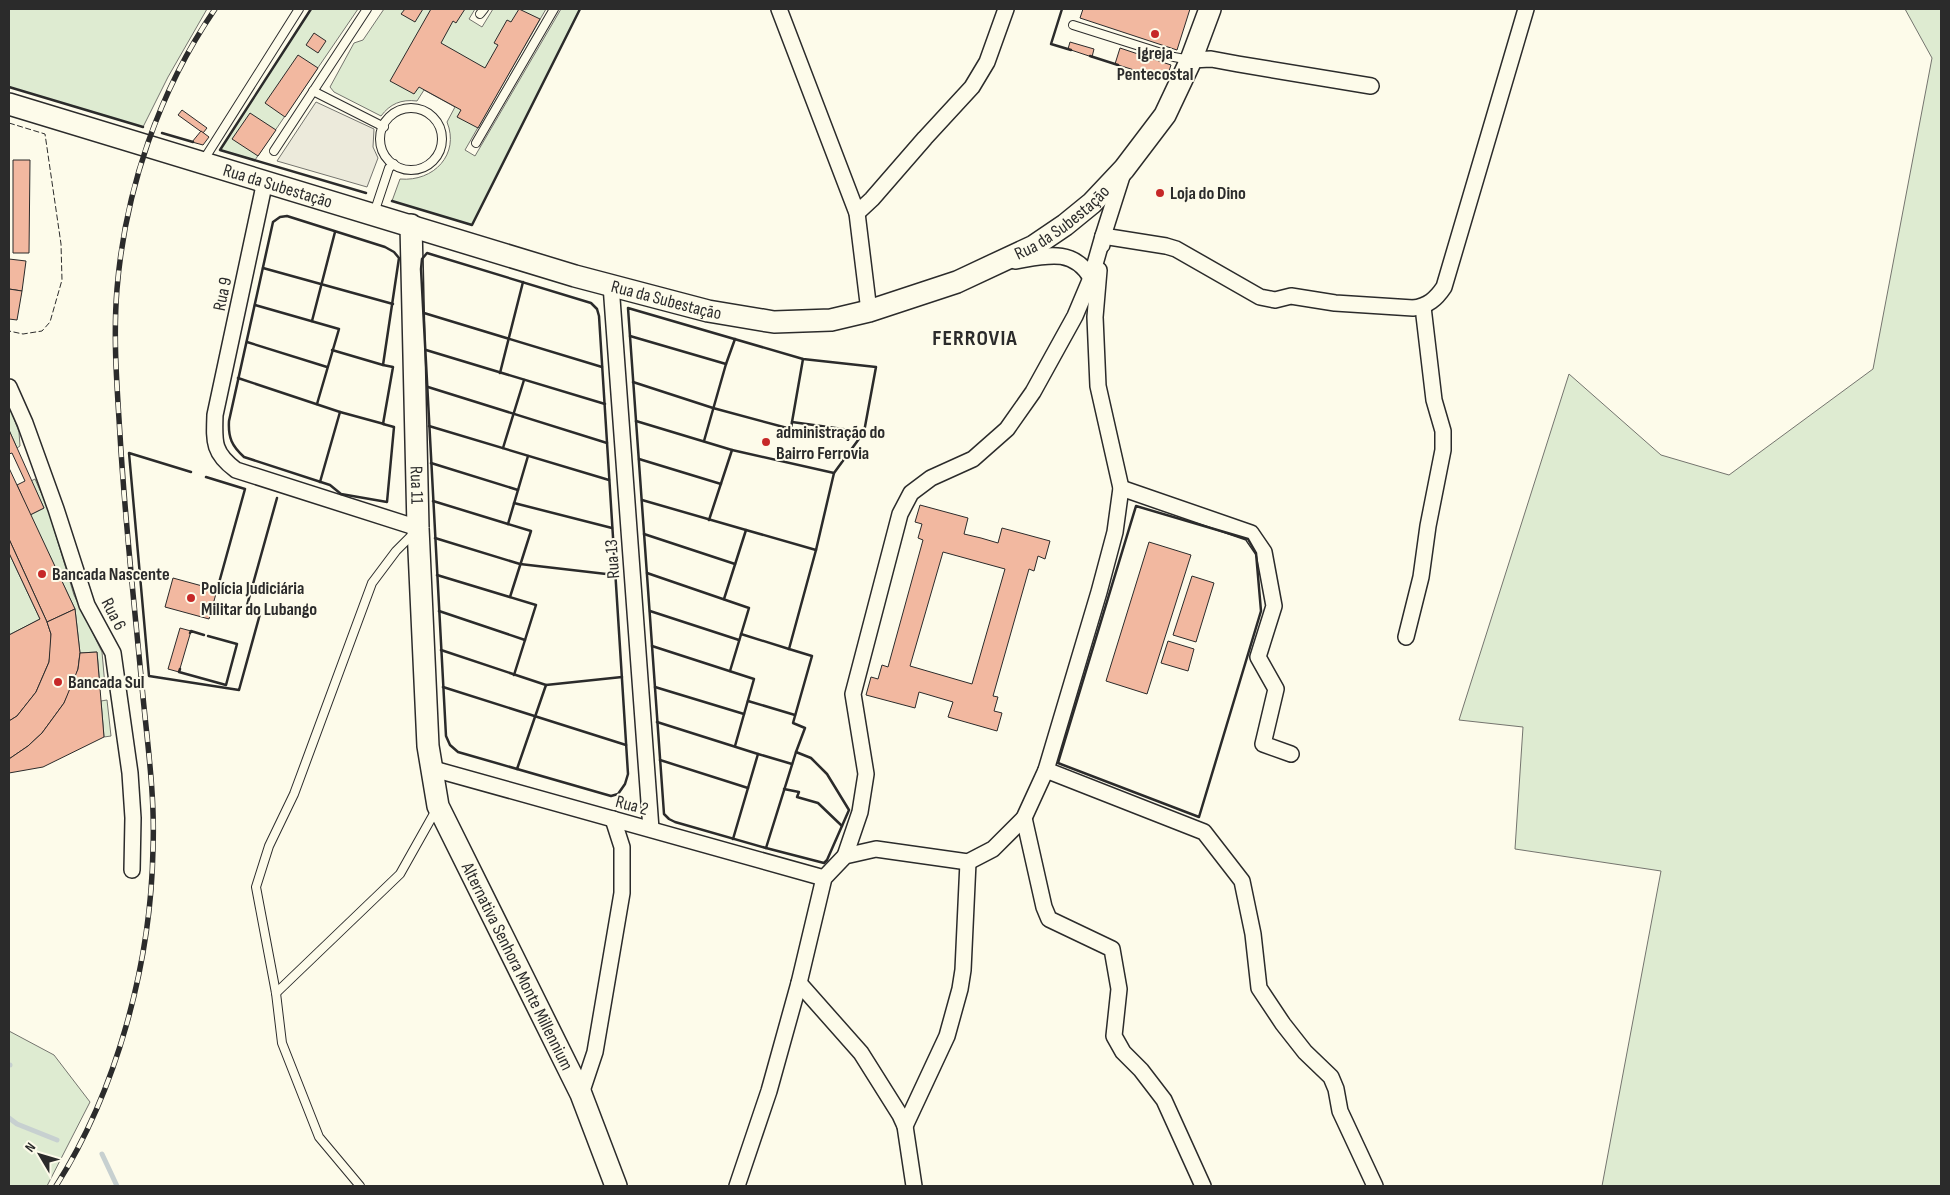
<svg xmlns="http://www.w3.org/2000/svg" width="1950" height="1195" viewBox="0 0 1950 1195" font-family="'Sofia Sans Condensed',sans-serif">
	<rect width="100%" height="100%" fill="#fdfbea"/>
	<g fill="#deebd1" stroke="#74746e">
		<polygon points="9,9 207,9 168,77 143,127 9,87"/>
		<polygon points="311,9 358,9 255,160 220,150"/>
		<path d="M384,9H475L469,19L482,27L493,9H546L465,150L475,156L561,9H580L472,225L392,201L400,179C434,182 460,154 447,122L455,107L424,90L417,101C401,99 390,104 381,116L334,92L330,87L354,43L363,40Z"/>
		<polygon points="1905,9 1941,9 1941,1186 1602,1186 1661,871 1515,849 1523,727 1459,720 1569,374 1661,455 1729,475 1873,369 1932,58"/>
		<polygon points="9,405 19,432 20,446 17,448 9,430"/>
		<polygon points="35,479 47,506 74,595 102,652 105,686 100,686 97,652 80,653 75,609 30,515 44,508 31,481"/>
		<polygon points="9,553 40,619 9,635"/>
		<polygon points="107,700 111,736 104,737 101,701"/>
		<polygon points="9,1031 54,1055 90,1102 47,1186 9,1186"/>
	</g>
	<polygon fill="#eceadb" stroke="#74746e" points="316,102 374,129 373,147 378,158 367,187 277,161"/>
	<g fill="none" stroke-linecap="round" stroke-linejoin="round">
		<g stroke="#c7d0d0" stroke-width="5">
			<polyline points="9,1065 10,1065"/>
			<polyline points="9,1118 17,1124 57,1140"/>
			<polyline points="102,1154 117,1186"/>
		</g>
	</g>
	<g fill="#f2b8a0" stroke="#2b2b2b" fill-rule="evenodd">
		<polygon points="405,9 423,9 415,22 401,14"/>
		<polygon points="431,9 465,9 456,23 453,21 441,43 485,68 498,45 494,43 507,20 511,22 519,9 540,19 478,128 457,117 461,110 419,87 414,94 390,81"/>
		<polygon points="1083,9 1190,9 1177,50 1080,18"/>
		<polygon points="314,33 326,41 318,53 306,45"/>
		<polygon points="1070,42 1094,49 1092,57 1068,49"/>
		<polygon points="1120,48 1171,65 1166,80 1115,64"/>
		<polygon points="298,55 318,68 285,117 265,103"/>
		<polygon points="182,110 207,128 203,133 178,115"/>
		<polygon points="250,113 276,130 258,156 232,139"/>
		<polygon points="201,131 209,137 203,145 192,142"/>
		<polygon points="13,160 30,160 29,253 13,253"/>
		<polygon points="9,259 26,261 22,291 9,289"/>
		<polygon points="9,289 22,291 17,320 9,319"/>
		<polygon points="9,430 44,508 30,515 17,485 25,481 12,453 9,454"/>
		<polygon points="9,468 75,609 47,622 9,539"/>
		<path d="M920,505L968,518L964,534L981,538L998,543L1002,528L1050,541L1045,559L1038,556L1034,571L1029,569L993,696L998,697L994,711L1002,713L997,731L948,717L953,702L919,692L915,708L866,695L871,677L878,679L882,665L888,667L923,540L918,538L922,524L915,522ZM943,552L1005,569L972,684L910,666Z"/>
		<polygon points="9,539 47,622 51,634 51,647 49,662 36,692 17,716 9,721 9,635 40,619 9,553"/>
		<polygon points="1149,542 1191,555 1147,694 1106,681"/>
		<polygon points="1192,576 1214,583 1196,642 1173,635"/>
		<polygon points="173,578 217,590 209,619 165,607"/>
		<polygon points="75,609 80,653 78,669 73,685 64,703 42,733 28,746 9,759 9,721 17,716 36,692 49,662 51,634 47,622"/>
		<polygon points="180,628 191,631 179,672 168,669"/>
		<polygon points="1168,641 1194,649 1188,671 1161,663"/>
		<polygon points="97,652 104,737 43,767 9,773 9,759 28,746 42,733 64,703 78,669 80,653"/>
	</g>
	<g fill="none" stroke-linecap="round" stroke-linejoin="round">
		<defs>
			<g id="lane">
				<polyline points="480,14 484,9"/>
				<polyline points="1073,25 1174,57 1190,60"/>
				<polyline points="313,91 384,127"/>
				<circle cx="411" cy="139" r="31"/>
				<polyline points="476,143 554,9"/>
				<polyline points="274,151 367,9"/>
				<polyline points="203,161 299,9"/>
				<polyline points="374,213 389,168 394,164"/>
				<polyline points="276,993 400,874 436,810"/>
				<polyline points="360,1186 319,1137 282,1043 276,993 256,887 269,846 294,794 372,583 396,551 415,532"/>
			</g>
			<g id="street">
				<polyline points="779,9 857,213 869,311"/>
				<polyline points="1191,60 1211,59 1238,64 1371,86"/>
				<path d="M265,181L215,415C214,442 213,453 236,470L418,528"/>
				<polyline points="857,213 872,199 925,138 972,87 987,62 1006,9"/>
				<polyline points="1102,245 1103,236 1123,173"/>
				<path d="M1015,261C1045,256 1073,247 1091,278"/>
				<polyline points="611,285 651,829"/>
				<polyline points="9,387 25,423 56,509 87,605 113,653 130,773 133,818 132,870"/>
				<polyline points="1121,488 1251,533 1264,552 1274,606 1258,657 1276,689 1263,744 1291,754"/>
				<polyline points="1406,637 1421,577 1428,526 1443,450 1443,431 1434,400 1423,307"/>
				<polyline points="430,768 824,878"/>
				<polyline points="1046,770 1204,832 1242,881 1253,934 1259,988 1283,1024 1305,1052 1331,1077 1336,1089 1340,1111 1375,1186"/>
				<polyline points="1024,818 1044,907 1049,919 1112,949 1119,989 1114,1036 1123,1052 1141,1070 1164,1100 1203,1186"/>
				<path d="M845,856L860,812L866,774L853,694L900,514L911,493L931,478L973,459L1007,429L1033,392L1075,316L1091,278L1103,236L1166,246L1176,249L1260,297L1275,300L1291,296L1335,303L1413,308C1428,306 1436,299 1444,287L1526,9"/>
				<polyline points="799,983 861,1053 900,1115 905,1126 914,1186"/>
				<polyline points="581,1094 595,1052 622,893 622,847 613,819"/>
				<polyline points="905,1126 947,1036 960,989 963,970 968,862"/>
				<polyline points="737,1186 769,1091 799,983 824,878 845,856 876,849 968,862 993,849 1024,818 1046,770 1099,592 1115,532 1121,488 1098,386 1095,317 1099,270"/>
			</g>
			<g id="secondary">
				<path id="s1" d="M9,104L575,276L708,311L774,322L831,320L869,311L957,282L1034,246L1065,225L1092,203L1124,169L1165,115L1191,60L1210,9"/>
				<path id="s2" d="M411,225L418,528L428,746L438,806L581,1094L616,1186"/>
			</g>
		</defs>
		<use href="#lane" stroke="#2b2b2b" stroke-width="10"/>
		<use href="#street" stroke="#2b2b2b" stroke-width="18"/>
		<use href="#secondary" stroke="#2b2b2b" stroke-width="24"/>
		<use href="#lane" stroke="#fdfbea" stroke-width="8"/>
		<use href="#street" stroke="#fdfbea" stroke-width="15"/>
		<use href="#secondary" stroke="#fdfbea" stroke-width="21"/>
		<defs>
			<path id="rail" d="M56,1186C117,1090 151,963 153,849C155,798 148,748 143,697C135,610 125,523 120,435C117,386 113,338 117,289C125,190 159,91 215,9"/>
		</defs>
		<use href="#rail" stroke="#2b2b2b" stroke-width="5.5"/>
		<use href="#rail" stroke="#fdfbea" stroke-width="4" stroke-dasharray="11" stroke-linecap="butt"/>
		<polyline stroke="#2b2b2b" stroke-width="1" stroke-dasharray="6 2.5" stroke-linecap="butt" points="9,123 45,134 61,244 62,280 50,322 42,331 23,334 9,331"/>
		<g stroke="#2b2b2b" stroke-width="2.5">
			<polyline points="311,9 220,150 366,193"/>
			<polyline points="1062,9 1051,44 1071,50"/>
			<polyline points="1090,56 1118,65"/>
			<polyline points="9,87 143,127"/>
			<polyline points="162,133 193,142"/>
			<polyline points="392,201 472,225 580,9"/>
			<path d="M287,216L385,247L394,252L399,258L383,365L393,367L383,424L394,427L387,502L341,494L330,485L244,457C232,446 228,438 229,421L273,222L280,217Z"/>
			<polygon points="427,253 591,303 597,309 599,316 628,774 625,784 618,794 611,796 458,752 450,745 446,736 421,269 422,259"/>
			<polyline points="263,268 393,304"/>
			<polyline points="255,305 339,329 317,404"/>
			<polygon points="628,308 803,359 876,367 864,432 834,473 816,550 789,649 812,656 793,723 805,728 796,752 811,758 827,774 849,810 827,860 824,863 766,848 675,822 669,819 664,814"/>
			<polyline points="424,313 602,367"/>
			<polyline points="312,321 335,232"/>
			<polyline points="630,336 726,364 735,339"/>
			<polyline points="247,342 327,367"/>
			<polyline points="332,350 383,365"/>
			<polyline points="426,350 605,404"/>
			<polyline points="500,373 523,282"/>
			<polyline points="238,378 340,412 320,482"/>
			<polyline points="633,382 713,408 791,429 792,422 864,432"/>
			<polyline points="428,387 607,443"/>
			<polyline points="340,412 384,424"/>
			<polyline points="636,421 732,450 709,520"/>
			<polyline points="792,422 803,359"/>
			<polyline points="429,426 609,480"/>
			<polyline points="704,441 726,364"/>
			<polyline points="503,448 524,380"/>
			<polyline points="732,450 834,473"/>
			<polyline points="639,459 721,484"/>
			<polyline points="431,463 518,490"/>
			<polyline points="191,472 129,453 149,676 239,690 260,614 246,609 277,498"/>
			<polyline points="206,477 245,489 217,590"/>
			<polyline points="642,500 746,530 724,599"/>
			<polyline points="433,501 531,531 510,597"/>
			<polyline points="514,503 612,528"/>
			<polygon points="1136,506 1248,539 1256,553 1261,611 1199,817 1058,763"/>
			<polyline points="508,524 528,456"/>
			<polyline points="746,530 816,550"/>
			<polyline points="644,534 735,564"/>
			<polyline points="435,538 520,564 615,575"/>
			<polyline points="647,573 749,608 730,671"/>
			<polyline points="437,575 536,605 514,675"/>
			<polyline points="439,611 525,640"/>
			<polyline points="650,611 739,640"/>
			<polyline points="190,633 191,631 204,635"/>
			<polyline points="741,634 789,649"/>
			<polyline points="652,646 754,679 735,746"/>
			<polyline points="441,650 546,685 517,769"/>
			<polyline points="180,669 179,672 226,685 237,644 208,636"/>
			<polyline points="546,685 622,677"/>
			<polyline points="443,687 626,745"/>
			<polyline points="655,687 744,714"/>
			<polyline points="748,701 795,715"/>
			<polyline points="657,722 758,754 733,839"/>
			<polyline points="758,754 792,764"/>
			<polyline points="660,760 748,788"/>
			<polyline points="784,789 799,792 797,797 818,803 842,826"/>
			<polyline points="766,848 796,752"/>
		</g>
	</g>
	<g fill="#c62828" stroke="#fdfbea" stroke-width="2">
		<circle cx="1155" cy="34" r="5"/>
		<circle cx="1160" cy="193" r="5"/>
		<circle cx="766" cy="442" r="5"/>
		<circle cx="42" cy="574" r="5"/>
		<circle cx="191" cy="598" r="5"/>
		<circle cx="58" cy="682" r="5"/>
	</g>
	<g text-anchor="middle" stroke-width="4" stroke-linejoin="round" paint-order="stroke">
		<g font-size="18" font-weight="bold" fill="#2b2b2b" stroke="#fdfbea" text-anchor="start">
			<text x="1155" y="59" text-anchor="middle">Igreja<tspan x="1155" dy="21">Pentecostal</tspan></text>
			<text x="1170" y="199">Loja do Dino</text>
			<text x="776" y="438">administração do<tspan x="776" dy="21">Bairro Ferrovia</tspan></text>
			<text x="52" y="580">Bancada Nascente</text>
			<text x="201" y="594">Polícia Judiciária<tspan x="201" dy="21">Militar do Lubango</tspan></text>
			<text x="68" y="688">Bancada Sul</text>
		</g>
		<g font-size="18" fill="#2b2b2b" stroke="#fdfbea">
			<text dy="6" stroke="none"><textPath href="#s1" startOffset="281">Rua da Subestação</textPath></text>
			<text dy="6" stroke="none"><textPath href="#s1" startOffset="1106">Rua da Subestação</textPath></text>
			<text transform="translate(222 294) rotate(-78)" y="6">Rua 9</text>
			<text dy="6" stroke="none"><textPath href="#s1" startOffset="686">Rua da Subestação</textPath></text>
			<text dy="6" stroke="none"><textPath href="#s2" startOffset="260">Rua 11</textPath></text>
			<text transform="translate(612 559) rotate(-94)" y="6">Rua 13</text>
			<text transform="translate(114 614) rotate(63)" y="6">Rua 6</text>
			<text transform="translate(632 805) rotate(15)" y="6">Rua 2</text>
			<text dy="6" stroke="none"><textPath href="#s2" startOffset="761">Alternativa Senhora Monte Millennium</textPath></text>
		</g>
		<g font-size="22" font-weight="bold" letter-spacing="1" fill="#2b2b2b" stroke="#fdfbea">
			<text x="975" y="345">FERROVIA</text>
		</g>
	</g>
	<rect width="1950" height="1195" fill="none" stroke="#2b2b2b" stroke-width="20"/>
	<g transform="translate(40 1155) rotate(308)" stroke="#fdfbea" stroke-width="4" paint-order="stroke">
	<path d="M0-4L9 19L0 12L-9 19Z" fill="#2b2b2b"/>
	<text y="-8" font-size="14" font-weight="bold" text-anchor="middle" fill="#2b2b2b">N</text>
	</g>
</svg>
